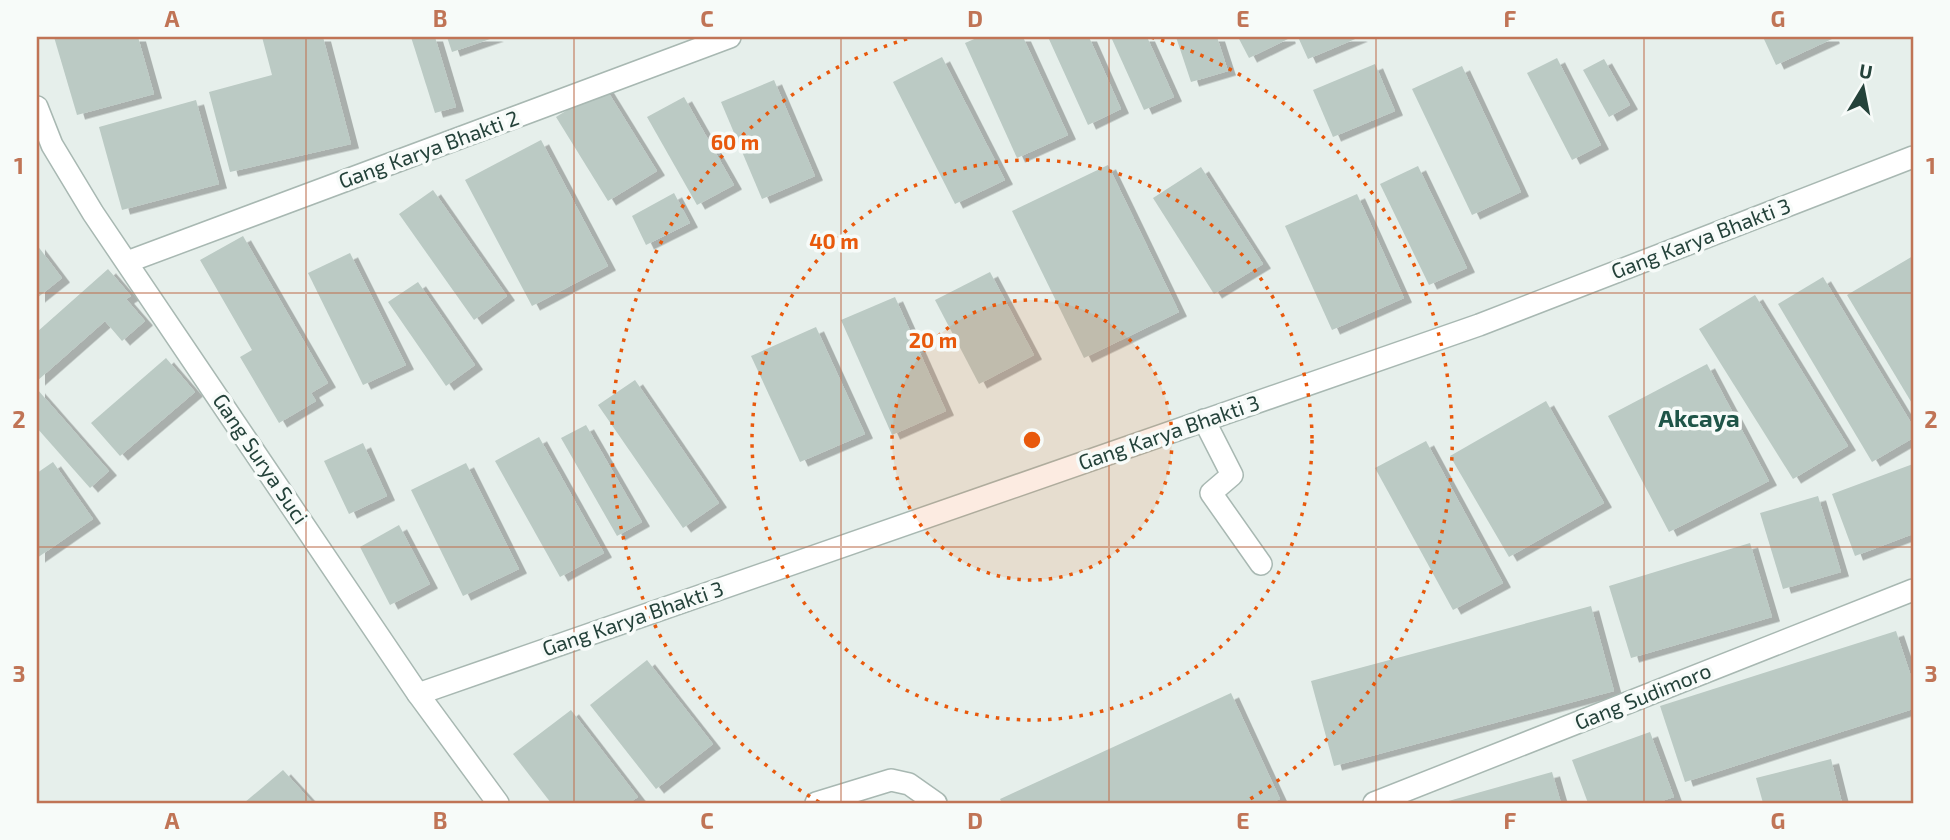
<svg xmlns="http://www.w3.org/2000/svg" width="1950" height="840" viewBox="0 0 1950 840" font-family="'Exo 2',sans-serif">
	<defs>
		<filter id="shadow"><feDropShadow dx="8" dy="4.5" stdDeviation="0" flood-color="#0004"/></filter>
	</defs>
	<rect width="100%" height="100%" fill="#e6efeb"/>
	<g fill="#bbcac4" filter="url(#shadow)">
		<polygon points="54,37 138,37 154,94 77,115"/>
		<polygon points="262,37 323,37 351,144 230,172 209,92 272,75"/>
		<polygon points="411,37 435,37 456,107 435,113"/>
		<polygon points="447,37 496,37 452,52"/>
		<polygon points="979,37 1023,37 1068,135 1017,158 965,43"/>
		<polygon points="1048,37 1089,37 1121,109 1088,125"/>
		<polygon points="1111,37 1147,37 1174,97 1144,110"/>
		<polygon points="1176,37 1217,37 1228,71 1191,82"/>
		<polygon points="1238,37 1287,37 1288,39 1249,58"/>
		<polygon points="1298,37 1360,37 1308,59"/>
		<polygon points="1763,37 1831,37 1832,39 1776,65"/>
		<polygon points="942,57 1005,180 955,204 893,82"/>
		<polygon points="1557,58 1601,145 1572,160 1527,73"/>
		<polygon points="1604,59 1630,105 1609,117 1583,70"/>
		<polygon points="1375,64 1395,111 1333,137 1313,90"/>
		<polygon points="1462,66 1521,192 1472,215 1412,89"/>
		<polygon points="774,80 815,176 762,199 721,102"/>
		<polygon points="605,87 657,171 608,201 556,117"/>
		<polygon points="684,97 734,185 697,205 647,117"/>
		<polygon points="196,100 219,184 122,210 99,127"/>
		<polygon points="541,140 608,266 532,306 465,180"/>
		<polygon points="1108,165 1179,312 1084,358 1012,211"/>
		<polygon points="1418,166 1467,268 1429,285 1380,184"/>
		<polygon points="1201,167 1263,264 1214,294 1153,198"/>
		<polygon points="433,190 507,296 474,320 399,214"/>
		<polygon points="674,193 690,223 646,245 632,216"/>
		<polygon points="1357,194 1404,298 1332,330 1285,226"/>
		<polygon points="243,236 328,383 311,393 316,401 279,423 240,357 252,350 200,260"/>
		<polygon points="37,245 62,278 37,298"/>
		<polygon points="350,253 406,365 363,385 308,273"/>
		<polygon points="1913,256 1913,405 1847,295"/>
		<polygon points="108,269 131,296 126,299 145,321 122,341 105,321 37,381 37,332"/>
		<polygon points="990,272 1034,355 979,384 935,300"/>
		<polygon points="1823,277 1913,426 1913,438 1872,462 1778,304"/>
		<polygon points="418,282 475,365 446,386 388,302"/>
		<polygon points="1755,295 1848,446 1793,479 1699,329"/>
		<polygon points="895,297 946,411 892,435 841,320"/>
		<polygon points="816,327 865,434 800,462 751,356"/>
		<polygon points="166,358 195,392 120,456 91,423"/>
		<polygon points="1707,364 1769,481 1669,532 1608,416"/>
		<polygon points="635,380 719,503 683,528 598,405"/>
		<polygon points="37,389 109,471 90,488 37,428"/>
		<polygon points="1546,401 1604,503 1509,557 1450,456"/>
		<polygon points="586,425 642,522 617,536 561,438"/>
		<polygon points="539,437 604,553 560,577 495,461"/>
		<polygon points="1426,441 1503,583 1453,610 1375,468"/>
		<polygon points="363,443 387,496 349,514 324,461"/>
		<polygon points="53,462 93,519 37,558 37,473"/>
		<polygon points="466,463 519,569 463,596 411,490"/>
		<polygon points="1913,464 1913,534 1855,556 1832,494"/>
		<polygon points="1818,496 1841,572 1783,589 1760,513"/>
		<polygon points="399,525 430,584 390,605 360,547"/>
		<polygon points="1750,543 1772,617 1631,658 1609,586"/>
		<polygon points="1591,606 1614,691 1334,766 1311,681"/>
		<polygon points="1896,631 1913,682 1913,709 1685,782 1660,706"/>
		<polygon points="647,660 713,744 656,789 590,705"/>
		<polygon points="1231,693 1280,799 1270,803 1002,803 1000,799"/>
		<polygon points="571,710 638,797 629,803 551,803 513,754"/>
		<polygon points="1650,732 1674,797 1656,803 1588,803 1572,760"/>
		<polygon points="1831,759 1842,803 1763,803 1756,778"/>
		<polygon points="283,770 313,803 244,803"/>
		<polygon points="1552,772 1561,803 1445,803 1445,802"/>
	</g>
	<g fill="none" stroke-linecap="round" stroke-linejoin="round">
		<defs>
			<g id="street">
				<polyline points="37,107 52,145 93,213 418,694 498,803"/>
				<polyline points="127,262 730,37"/>
				<polyline points="1204,420 1232,475 1211,493 1261,564"/>
				<polyline points="418,694 1479,325 1913,157"/>
				<polyline points="816,803 891,780 909,784 936,803"/>
				<polyline points="1374,803 1913,590"/>
			</g>
		</defs>
		<use href="#street" stroke="#a8b8b2" stroke-width="24"/>
		<use href="#street" stroke="#fff" stroke-width="21"/>
	</g>
	<path fill="none" stroke="#c07456" stroke-width="2" stroke-opacity="0.55" d="M306,37V803M574,37V803M841,37V803M1109,37V803M1376,37V803M1644,37V803M37,293H1913M37,547H1913"/>
	<circle cx="1032" cy="440" r="140" fill="#e8590c" fill-opacity=".12"/>
	<g fill="none" stroke="#e8590c" stroke-width="3.5" stroke-dasharray="3.5 7">
		<circle cx="1032" cy="440" r="140"/>
		<circle cx="1032" cy="440" r="280"/>
		<path d="M819 802A420 420 0 0 1 913 37M1151 37A420 420 0 0 1 1245 802"/>
	</g>
	<g text-anchor="middle" stroke-width="7" stroke-linejoin="round" paint-order="stroke">
		<g font-size="21" fill="#24423a" stroke="#f7fbf9">
			<text transform="translate(429 150) rotate(-20)" y="7">Gang Karya Bhakti 2</text>
			<text transform="translate(1701 239) rotate(-21)" y="7">Gang Karya Bhakti 3</text>
			<text transform="translate(1169 433) rotate(-19)" y="7">Gang Karya Bhakti 3</text>
			<text transform="translate(260 459) rotate(56)" y="7">Gang Surya Suci</text>
			<text transform="translate(633 619) rotate(-19)" y="7">Gang Karya Bhakti 3</text>
			<text transform="translate(1643 697) rotate(-22)" y="7">Gang Sudimoro</text>
		</g>
		<g font-size="24" font-weight="bold" fill="#1f5548" stroke="#f7fbf9">
			<text x="1699" y="427">Akcaya</text>
		</g>
	</g>
	<circle cx="1032" cy="440" r="10" fill="#e8590c" stroke="#f7fbf9" stroke-width="3.5"/>
	<g font-size="21" text-anchor="middle" font-weight="bold" fill="#e8590c" stroke="#f7fbf9" stroke-width="7" stroke-linejoin="round" paint-order="stroke">
		<text x="735" y="150">60 m</text>
		<text x="834" y="249">40 m</text>
		<text x="933" y="348">20 m</text>
	</g>
	<rect width="1950" height="840" fill="none" stroke="#f7fbf9" stroke-width="77"/>
	<g transform="translate(1863 88) rotate(10)" stroke="#f7fbf9" stroke-width="5" paint-order="stroke">
	<path d="M0-5L12 26L0 18L-12 26Z" fill="#24423a"/>
	<text y="-10" font-size="19" font-weight="bold" text-anchor="middle" fill="#24423a">U</text>
	</g>
	<rect x="38" y="38" width="1874" height="764" fill="none" stroke="#c07456" stroke-width="2.5"/>
	<g font-size="23" text-anchor="middle" font-weight="bold" fill="#c07456">
		<text x="172" y="27">A</text>
		<text x="440" y="27">B</text>
		<text x="707" y="27">C</text>
		<text x="975" y="27">D</text>
		<text x="1243" y="27">E</text>
		<text x="1510" y="27">F</text>
		<text x="1778" y="27">G</text>
		<text x="19" y="174">1</text>
		<text x="1931" y="174">1</text>
		<text x="19" y="428">2</text>
		<text x="1931" y="428">2</text>
		<text x="19" y="682">3</text>
		<text x="1931" y="682">3</text>
		<text x="172" y="829">A</text>
		<text x="440" y="829">B</text>
		<text x="707" y="829">C</text>
		<text x="975" y="829">D</text>
		<text x="1243" y="829">E</text>
		<text x="1510" y="829">F</text>
		<text x="1778" y="829">G</text>
	</g>
</svg>
